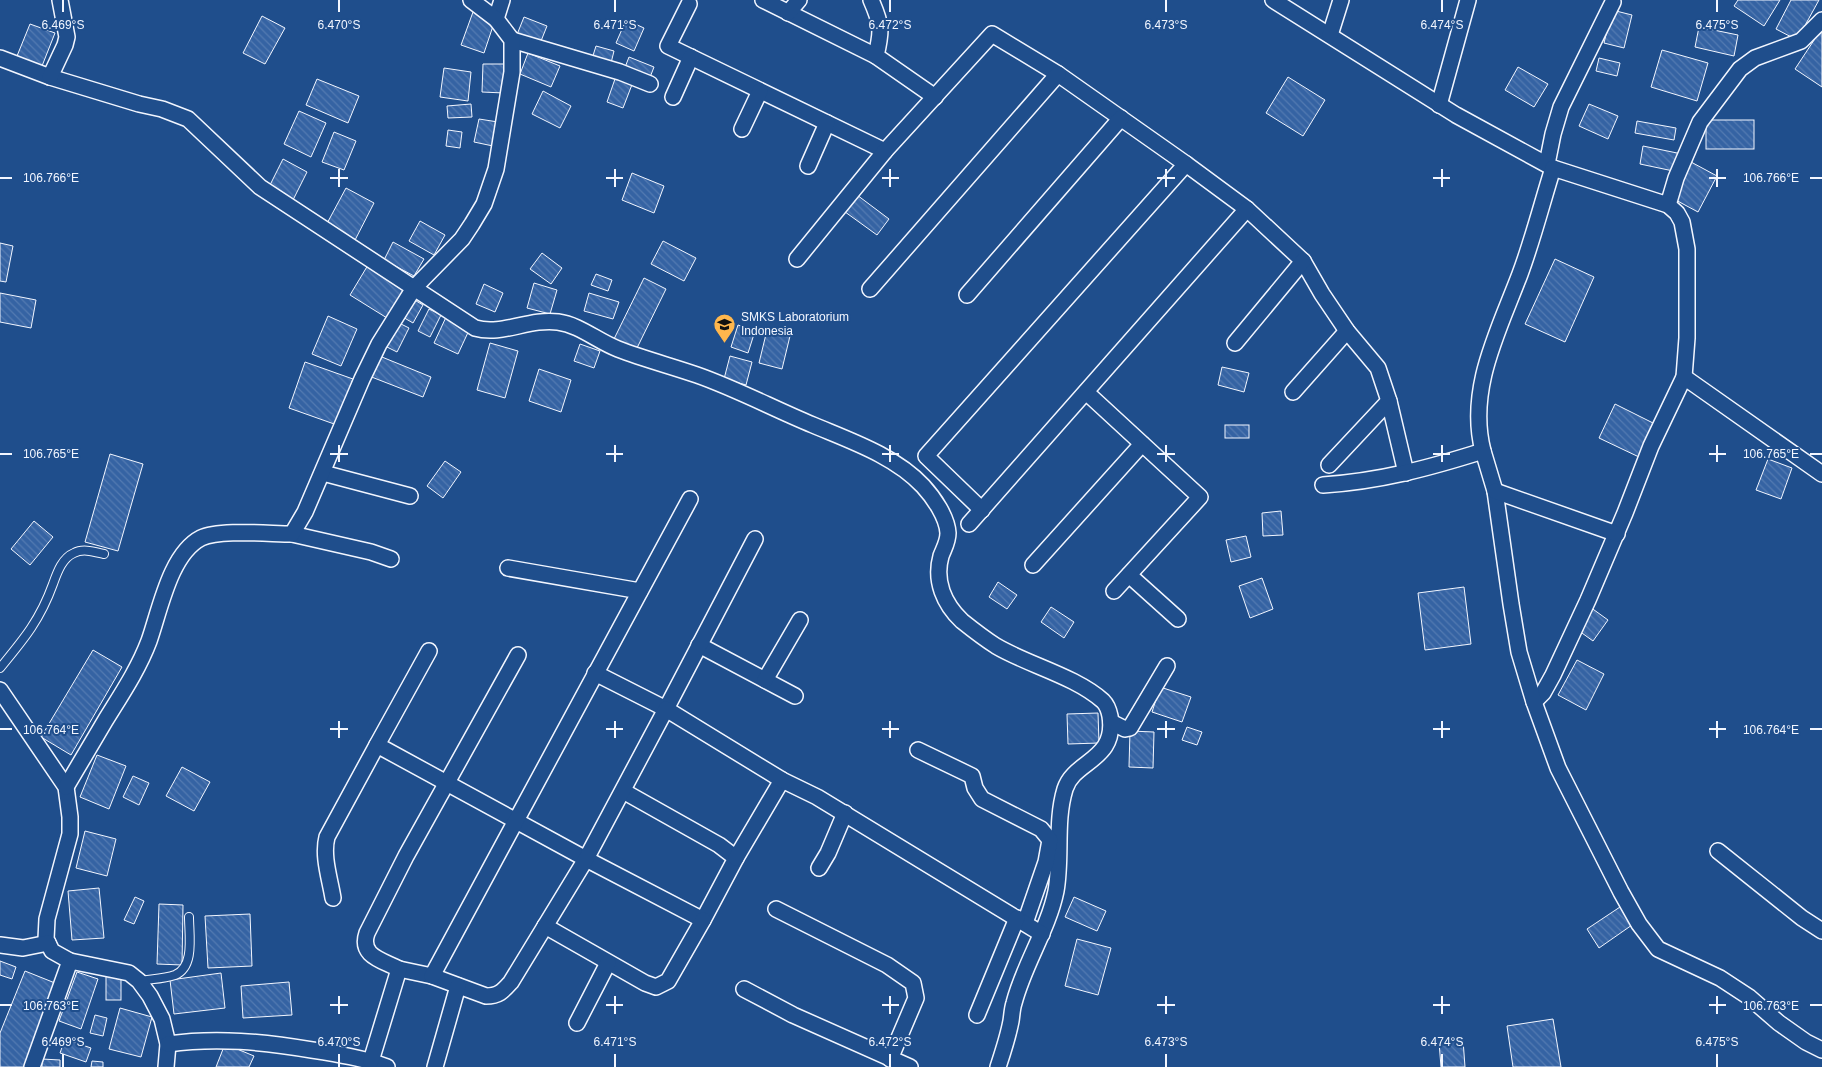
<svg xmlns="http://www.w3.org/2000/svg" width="1822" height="1067" viewBox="0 0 1822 1067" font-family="Helvetica,sans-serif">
	<defs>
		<pattern id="building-back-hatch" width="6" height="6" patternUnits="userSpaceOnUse" patternTransform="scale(1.25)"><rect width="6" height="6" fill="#3563a3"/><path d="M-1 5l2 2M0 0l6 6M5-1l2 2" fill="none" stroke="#537ab1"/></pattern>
	</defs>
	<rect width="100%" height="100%" fill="#1f4e8c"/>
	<g fill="url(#building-back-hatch)" stroke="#f2f6ff">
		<polygon points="1738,0 1780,0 1764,26 1734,6"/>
		<polygon points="1791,0 1819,0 1797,40 1776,29"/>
		<polygon points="1612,10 1632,15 1624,48 1604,43"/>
		<polygon points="473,12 495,20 484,53 461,45"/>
		<polygon points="262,16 285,28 265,64 243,53"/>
		<polygon points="524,17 547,26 539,46 516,37"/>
		<polygon points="626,20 644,28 634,51 616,43"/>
		<polygon points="30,24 55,33 42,66 17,56"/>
		<polygon points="1699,27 1738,35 1734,56 1695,47"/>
		<polygon points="1822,28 1822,87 1795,69"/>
		<polygon points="596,46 614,51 610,67 591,62"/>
		<polygon points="1662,50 1708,63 1697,101 1651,87"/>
		<polygon points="528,53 560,66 551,87 520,74"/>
		<polygon points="629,57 654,67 649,80 624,70"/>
		<polygon points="1599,58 1620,63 1617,76 1596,71"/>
		<polygon points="483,64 504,64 504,93 482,92"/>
		<polygon points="1518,67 1548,84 1534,107 1505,90"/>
		<polygon points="444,68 471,72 468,101 440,97"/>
		<polygon points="616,76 633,82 623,108 607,102"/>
		<polygon points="1288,77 1325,100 1303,136 1266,113"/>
		<polygon points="317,79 359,96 348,123 306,105"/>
		<polygon points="543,91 571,106 560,128 532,114"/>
		<polygon points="471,104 472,117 448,118 447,106"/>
		<polygon points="1589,104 1618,116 1608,139 1579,126"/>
		<polygon points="299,111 326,123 311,157 284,144"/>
		<polygon points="479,119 498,122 493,146 474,142"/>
		<rect x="1706" y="120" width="48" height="29"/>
		<polygon points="1637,121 1676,128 1674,140 1635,133"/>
		<polygon points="448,130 462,132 460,148 446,146"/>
		<polygon points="334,132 356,141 344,170 322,162"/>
		<polygon points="1643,146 1682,154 1678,172 1640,164"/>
		<polygon points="283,159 307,172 292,202 268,189"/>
		<polygon points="1691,162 1717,176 1698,212 1672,198"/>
		<polygon points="632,173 664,186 654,213 622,200"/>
		<polygon points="346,188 374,203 353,244 324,229"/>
		<polygon points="853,192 889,219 877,235 841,209"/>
		<polygon points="420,221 445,235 434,255 409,241"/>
		<polygon points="663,241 696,258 684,281 651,264"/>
		<polygon points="393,242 424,259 414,276 384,260"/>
		<polygon points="0,243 13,246 6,282 0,281"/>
		<polygon points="542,253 562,268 551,284 530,269"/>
		<polygon points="1555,259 1594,277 1565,342 1525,324"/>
		<polygon points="368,265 406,288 387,318 350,295"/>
		<polygon points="596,274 612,280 608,291 591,285"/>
		<polygon points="644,278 666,289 636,350 614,339"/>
		<polygon points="534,283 557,290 550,314 527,308"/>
		<polygon points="484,284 503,293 495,312 476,304"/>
		<polygon points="0,293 36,300 31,328 0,322"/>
		<polygon points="589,293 619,302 613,319 584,311"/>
		<polygon points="411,298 423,305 413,323 401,316"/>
		<polygon points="429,309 441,315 430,337 418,331"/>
		<polygon points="447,315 471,326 458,354 434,343"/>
		<polygon points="328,316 357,329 341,366 312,354"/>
		<polygon points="397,322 409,328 397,352 385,346"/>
		<polygon points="738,325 755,331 748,353 731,347"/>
		<polygon points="767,330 790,336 782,369 759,363"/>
		<polygon points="490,343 518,351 505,398 477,390"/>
		<polygon points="580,344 600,351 594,368 574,361"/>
		<polygon points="377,355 431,377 423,397 369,376"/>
		<polygon points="730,356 752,362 746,385 724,379"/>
		<polygon points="305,362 353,379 337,425 289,408"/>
		<polygon points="1222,367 1249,373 1244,392 1218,385"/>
		<polygon points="539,369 571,380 561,412 529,401"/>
		<polygon points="1615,404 1655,424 1639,457 1599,438"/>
		<rect x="1225" y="425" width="24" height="13"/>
		<polygon points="110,454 143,464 118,551 85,542"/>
		<polygon points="1768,459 1792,468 1781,499 1756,490"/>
		<polygon points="445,461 461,472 443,498 427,486"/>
		<polygon points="1281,511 1283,535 1263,536 1262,513"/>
		<polygon points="34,521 53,537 30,565 11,549"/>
		<polygon points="1246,536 1251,557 1231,562 1226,540"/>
		<polygon points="1262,578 1273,609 1250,618 1239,586"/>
		<polygon points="998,582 1017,595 1007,609 989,597"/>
		<polygon points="1464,587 1471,644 1425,650 1418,593"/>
		<polygon points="1051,607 1074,622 1064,638 1041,622"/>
		<polygon points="1590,607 1608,620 1593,641 1575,628"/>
		<polygon points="93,650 122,667 71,755 41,737"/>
		<polygon points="1577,660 1604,674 1586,710 1558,695"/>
		<polygon points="1160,687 1191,697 1182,722 1152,712"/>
		<polygon points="1098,713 1099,743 1068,744 1067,714"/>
		<polygon points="1187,727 1202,732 1197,745 1182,740"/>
		<polygon points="1130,731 1154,732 1153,768 1129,767"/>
		<polygon points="97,755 126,766 109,809 80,797"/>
		<polygon points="182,767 210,782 194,811 166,796"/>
		<polygon points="133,776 149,783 139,805 123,797"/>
		<polygon points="85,831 116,839 107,876 76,868"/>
		<polygon points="99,888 104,938 72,940 68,891"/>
		<polygon points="135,897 144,901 134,924 124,920"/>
		<polygon points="1074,897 1106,911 1097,931 1065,917"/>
		<polygon points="159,904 183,905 182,965 157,964"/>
		<polygon points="1620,907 1632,925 1599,948 1587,929"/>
		<polygon points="250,914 252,966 208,968 205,916"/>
		<polygon points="1077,939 1111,948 1098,995 1065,986"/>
		<polygon points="0,961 16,967 12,979 0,975"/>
		<polygon points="25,971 60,985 27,1067 0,1067 0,1033"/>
		<polygon points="77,972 98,979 81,1029 59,1021"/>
		<rect x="106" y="973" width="15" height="27"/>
		<polygon points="221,973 225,1008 174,1014 170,980"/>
		<polygon points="289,982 292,1015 243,1018 241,986"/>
		<polygon points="120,1008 152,1017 141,1057 109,1049"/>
		<polygon points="95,1015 107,1018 103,1036 90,1033"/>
		<polygon points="1553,1019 1561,1067 1513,1067 1507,1026"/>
		<polygon points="65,1039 91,1048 86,1062 60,1053"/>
		<polygon points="1463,1040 1465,1067 1441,1067 1439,1042"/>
		<polygon points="225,1044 254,1056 249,1067 216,1067"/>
		<polygon points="42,1059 60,1060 60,1067 42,1067"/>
		<polygon points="92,1061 103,1062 103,1067 91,1067"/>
	</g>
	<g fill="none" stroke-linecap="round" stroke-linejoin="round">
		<defs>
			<g id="lane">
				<path d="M0,668C24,639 40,620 53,584C57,573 62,558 74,553C83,548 95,552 104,554"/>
				<path d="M139,981C150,979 164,979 175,975C195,967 189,935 189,917"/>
			</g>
			<g id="street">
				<polyline points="763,0 876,56"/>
				<path d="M871,0C882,25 882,30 876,56L935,97"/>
				<polyline points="1273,0 1456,115 1553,168"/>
				<polyline points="689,4 668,46 885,151"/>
				<polyline points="788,13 799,0"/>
				<polyline points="496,19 502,0"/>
				<polyline points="1330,35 1341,0"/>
				<polyline points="512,40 620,72 650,84"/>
				<path d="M0,58L50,77L139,104L162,109L188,119L260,187L475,328C502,336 529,318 558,322C580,325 597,341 618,349C644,359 671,366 697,375C737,389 774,409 813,425C851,441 895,456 923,486C934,498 947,517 948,533C948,542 944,548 941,556C934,581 944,604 962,621C972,629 985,639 996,646C1028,665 1075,676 1103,701C1107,705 1109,711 1110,716C1117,761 1074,760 1065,789C1055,822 1062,857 1056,891C1048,930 1024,964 1014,1003C1012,1009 1012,1015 1011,1021C1008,1037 1003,1052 998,1067"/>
				<polyline points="50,77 65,45 67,37 60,0"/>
				<polyline points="673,97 691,57"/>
				<polyline points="1439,105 1468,0"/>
				<polyline points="742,129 760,91"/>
				<polyline points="1547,164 1553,134 1561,107 1613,2"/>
				<polyline points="808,166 827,123"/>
				<polyline points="1668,205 1676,178 1700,122 1740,69 1755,58 1801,41 1822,20"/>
				<polyline points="797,259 885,151 992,34 1058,74 1186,164 1247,209 1303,261 1322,294 1347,331 1378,368 1389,401 1406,473"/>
				<polyline points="870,289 1058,74"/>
				<polyline points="967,295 1121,118"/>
				<polyline points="1235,343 1303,261"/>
				<polyline points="1684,377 1822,474"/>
				<polyline points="1086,392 1200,497 1114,591"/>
				<polyline points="1293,392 1347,331"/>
				<path d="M1483,451C1467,389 1499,330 1520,274C1533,239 1542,203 1553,168L1668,205L1677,213L1682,222L1687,249V338L1684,377L1651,446L1625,513L1588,600L1553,675L1543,693L1534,702"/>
				<polyline points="1329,465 1389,401"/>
				<polyline points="323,473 410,496"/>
				<path d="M1323,485C1381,481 1429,468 1483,451L1495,491L1511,604L1519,652L1534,702L1558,768L1621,892L1639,924L1658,949L1720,978L1749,997L1779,1023L1806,1042L1822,1050"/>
				<polyline points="1495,491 1617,534"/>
				<polyline points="982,510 926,456 1186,164"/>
				<polyline points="969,524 1247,209"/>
				<polyline points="292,534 371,552 391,559"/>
				<polyline points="1033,565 1142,444"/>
				<polyline points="508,568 640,591"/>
				<polyline points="1129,575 1178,619"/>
				<polyline points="699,645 795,696"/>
				<polyline points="429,651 377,745 586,859 703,920 736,858 719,845 623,791"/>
				<polyline points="595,673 666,709 755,539"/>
				<polyline points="765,680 800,620"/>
				<polyline points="0,690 66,787 70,817 70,834 47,919 46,939 52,951 70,961 129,973 139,981 150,996 162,1019 168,1044 166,1067"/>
				<polyline points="1111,722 1125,729 1130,728 1167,666"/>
				<polyline points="918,750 972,776 975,788 982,799 1041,829 1050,840 1046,862 1025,923"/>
				<path d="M66,787C79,765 92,743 105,721C121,695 138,670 149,641C160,610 170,554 201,538C219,529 270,534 292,534L305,512L362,379L379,344L414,288L462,239L472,224L484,204L496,169L512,72V40L496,19L471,0"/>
				<polyline points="1718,851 1802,918 1822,931"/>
				<polyline points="736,858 782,780"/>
				<polyline points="819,868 828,853 845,813"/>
				<path d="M333,898C330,879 322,856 327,837L377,745"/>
				<polyline points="776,909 887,965 913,983 916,998 890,1059"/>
				<polyline points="545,926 645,983 656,987 668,981 703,920"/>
				<polyline points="0,945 23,948 48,943"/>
				<path d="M399,969L432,976L486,996C499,996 503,991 511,982L586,859L666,709L782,780L817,797L1042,934"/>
				<polyline points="432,976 690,499"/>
				<polyline points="744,989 793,1015 910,1067"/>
				<polyline points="977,1015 1017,918"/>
				<polyline points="577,1023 608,963"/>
				<path d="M168,1044C217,1037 264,1042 312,1050C338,1054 363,1058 387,1067"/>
				<path d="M371,1061L399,969C382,960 359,956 367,933L406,856L518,655"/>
				<polyline points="32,1067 70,961"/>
				<polyline points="435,1067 458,986"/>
			</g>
		</defs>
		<use href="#lane" stroke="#f2f6ff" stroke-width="10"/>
		<use href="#street" stroke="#f2f6ff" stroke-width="18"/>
		<use href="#lane" stroke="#1f4e8c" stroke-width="8"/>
		<use href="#street" stroke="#1f4e8c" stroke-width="15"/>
	</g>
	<path fill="none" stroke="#f2f6ff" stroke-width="2" d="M63,0V12M339,0V12M615,0V12M890,0V12M1166,0V12M1442,0V12M1717,0V12M339,169V187M615,169V187M890,169V187M1166,169V187M1442,169V187M1717,169V187M0,178H12M330,178H348M606,178H623M882,178H899M1157,178H1175M1433,178H1450M1709,178H1726M1810,178H1822M339,445V462M615,445V462M890,445V462M1166,445V462M1442,445V462M1717,445V462M0,454H12M330,454H348M606,454H623M882,454H899M1157,454H1175M1433,454H1450M1709,454H1726M1810,454H1822M339,721V738M615,721V738M890,721V738M1166,721V738M1442,721V738M1717,721V738M0,729H12M330,729H348M606,729H623M882,729H899M1157,729H1175M1433,729H1450M1709,729H1726M1810,729H1822M339,996V1014M615,996V1014M890,996V1014M1166,996V1014M1442,996V1014M1717,996V1014M0,1005H12M330,1005H348M606,1005H623M882,1005H899M1157,1005H1175M1433,1005H1450M1709,1005H1726M1810,1005H1822M63,1054V1067M339,1054V1067M615,1054V1067M890,1054V1067M1166,1054V1067M1442,1054V1067M1717,1054V1067"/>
	<defs>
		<symbol id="school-pin" viewBox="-11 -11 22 30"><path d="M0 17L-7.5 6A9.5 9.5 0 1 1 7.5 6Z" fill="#ffb74d" stroke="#1f4e8c"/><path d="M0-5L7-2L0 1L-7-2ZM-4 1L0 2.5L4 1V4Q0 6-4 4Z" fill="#111"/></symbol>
	</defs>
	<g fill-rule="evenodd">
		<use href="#school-pin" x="712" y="312" width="25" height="34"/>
	</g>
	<g text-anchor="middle" stroke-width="4" stroke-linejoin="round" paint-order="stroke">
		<g font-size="12" fill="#f2f6ff" stroke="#1f4e8c" text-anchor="start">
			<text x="741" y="321">SMKS Laboratorium<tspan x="741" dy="14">Indonesia</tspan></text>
		</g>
	</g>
	<g font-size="12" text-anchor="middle" fill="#f2f6ff" stroke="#1f4e8c" stroke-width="4" stroke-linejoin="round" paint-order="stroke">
		<text x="63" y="29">6.469°S</text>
		<text x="339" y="29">6.470°S</text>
		<text x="615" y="29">6.471°S</text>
		<text x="890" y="29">6.472°S</text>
		<text x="1166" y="29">6.473°S</text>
		<text x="1442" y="29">6.474°S</text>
		<text x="1717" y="29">6.475°S</text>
		<text x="1771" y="182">106.766°E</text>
		<text x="51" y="182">106.766°E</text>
		<text x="1771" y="458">106.765°E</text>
		<text x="51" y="458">106.765°E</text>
		<text x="1771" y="734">106.764°E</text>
		<text x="51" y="734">106.764°E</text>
		<text x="1771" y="1010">106.763°E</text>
		<text x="51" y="1010">106.763°E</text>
		<text x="63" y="1046">6.469°S</text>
		<text x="339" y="1046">6.470°S</text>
		<text x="615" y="1046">6.471°S</text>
		<text x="890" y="1046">6.472°S</text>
		<text x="1166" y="1046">6.473°S</text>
		<text x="1442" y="1046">6.474°S</text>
		<text x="1717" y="1046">6.475°S</text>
	</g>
</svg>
